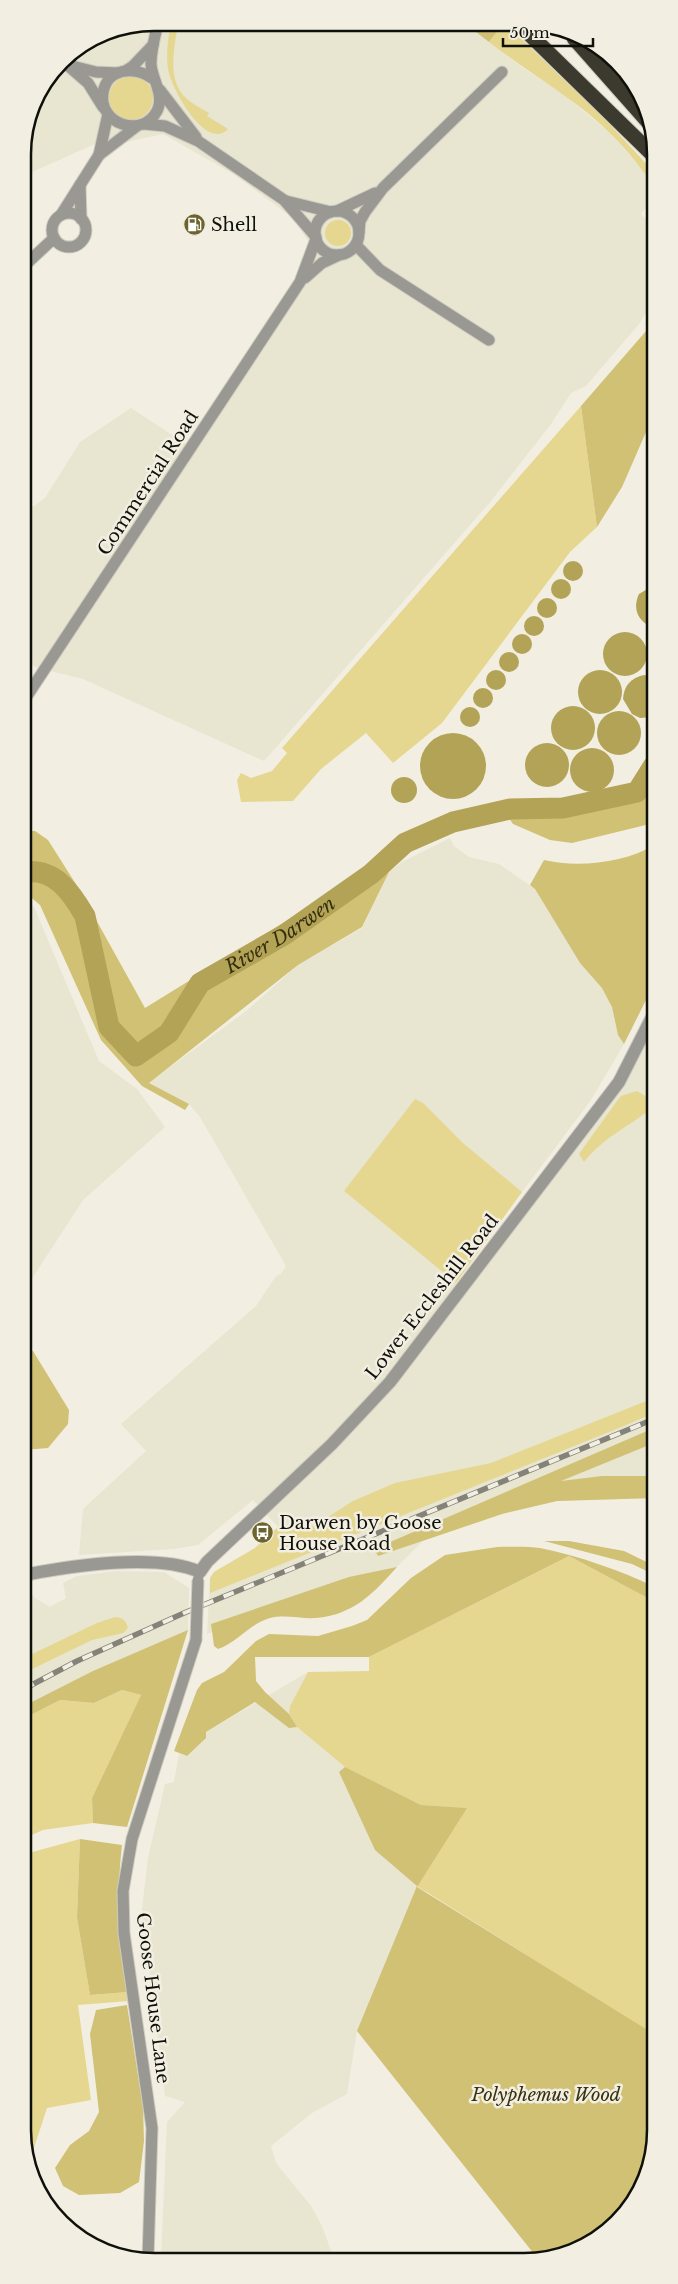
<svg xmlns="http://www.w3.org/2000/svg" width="678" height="2284" viewBox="0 0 678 2284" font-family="'Libre Baskerville',serif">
	<rect width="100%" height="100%" fill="#f2efe2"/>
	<g fill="#e8e5d0">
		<polygon points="154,23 467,25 523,68 563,94 614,136 653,184 653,201 641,214 653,225 653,302 639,324 586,386 571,393 551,424 491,501 264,761 83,679 38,668 23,660 23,507 34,506 45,498 80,442 131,408 186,444 307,261 308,241 294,219 235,175 163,134 108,146 95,144 23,176 23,146 33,104 61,61 104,32"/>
		<polygon points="450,838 454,846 469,857 499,864 535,889 580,963 602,987 612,1007 618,1035 624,1044 591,1100 522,1192 463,1143 423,1104 344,1191 462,1288 626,1068 654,1013 655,1498 557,1501 502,1514 423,1541 361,1602 272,1611 207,1634 210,1578 214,1572 255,1548 278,1527 253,1500 198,1545 174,1549 79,1555 83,1509 146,1451 121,1424 256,1306 276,1276 281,1274 286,1266 200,1117 189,1104 148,1083 245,1012 298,965 362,928 389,872 402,862"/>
		<polygon points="27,901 34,907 99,1061 137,1089 165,1127 83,1200 24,1291 24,902"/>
		<polygon points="116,1571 164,1572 189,1588 188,1630 185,1637 25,1718 24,1589 27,1588 35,1598 50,1607 66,1598 63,1583 77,1576"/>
		<polygon points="308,1672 290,1706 289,1714 297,1727 345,1767 467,1808 357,2031 347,2094 312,2113 271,2146 276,2163 311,2206 322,2226 334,2259 161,2259 167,2122 185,2102 165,2096 142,1909 148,1858 165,1784 174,1782 179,1754 187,1756 206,1732"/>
	</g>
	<g fill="#e5d790">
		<path d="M171,23H178C175,45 166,80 186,98C192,104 201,108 209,113L207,116L228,129C206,152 171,88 168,69C166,54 168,38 171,23Z"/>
		<path d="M502,25H507L604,118L653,171V184C640,168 628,151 614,137C578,100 530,74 489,42Z"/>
		<circle cx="131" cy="98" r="22"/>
		<circle cx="338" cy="233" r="13"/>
		<polygon points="581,406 597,527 570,552 442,723 393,763 366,733 321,769 293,801 241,802 237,780 241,773 251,778 272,771 287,753 282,748"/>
		<path d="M637,1091L654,1101V1117L647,1112C624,1129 602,1139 584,1162L579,1154L617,1101L621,1096Z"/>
		<polygon points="415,1099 423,1103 463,1143 522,1192 456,1283 344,1191"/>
		<polygon points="654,1398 654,1413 619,1428 210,1593 210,1578 214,1572 255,1548 278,1527 283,1532 314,1526 353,1501 395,1483 491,1463"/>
		<polygon points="569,1556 655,1602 654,2035 417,1886 466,1808 421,1805 345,1767 297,1727 289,1714 290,1706 308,1672 369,1671 369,1657"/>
		<path d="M115,1617C123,1618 126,1620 128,1628L123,1633L92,1640L24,1673V1658L97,1623Z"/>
		<polygon points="122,1690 141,1695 92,1798 93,1823 43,1830 25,1838 25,1718 60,1700 94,1703"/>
		<polygon points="80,1839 77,1918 90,1995 128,1992 129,2001 78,2005 91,2100 47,2108 29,2163 25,2155 25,1854"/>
	</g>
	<g fill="#d0c175">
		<polygon points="467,25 502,25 489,42"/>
		<polygon points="653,323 653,416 622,487 597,527 581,406"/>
		<polygon points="654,780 654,823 572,843 550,840 513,824 506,814 563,813 634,799 642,797"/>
		<polygon points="24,831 35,831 48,840 79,889 145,1008 338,889 284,928 197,980 165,1030 137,1050 113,1026 88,916 76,896 65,882 51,873 36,868 24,868"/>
		<path d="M654,845V984L624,1044L618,1035L612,1007L602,988L580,963L535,889L530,885L544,860C577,868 625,863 654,845Z"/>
		<polygon points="389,872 362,927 298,965 149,1083 189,1104 185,1110 142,1086 101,1040 40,905 27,894 24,895 24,882 34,880 49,883 63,891 78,919 105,1030 133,1064 172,1038 205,986"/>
		<polygon points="24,1349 33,1351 69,1410 68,1424 48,1448 24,1450"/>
		<polygon points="654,1428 654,1443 561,1481 602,1476 649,1476 655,1478 655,1498 557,1501 502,1514 378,1556 374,1549"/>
		<polygon points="544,1541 569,1541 624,1551 655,1566 655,1575 632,1564"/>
		<path d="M497,1547C511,1547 526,1546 540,1548C579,1556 619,1570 655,1587V1602L569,1556L369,1657H255L256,1681L265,1692L289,1714L297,1727L289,1728L255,1702L206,1732V1738L187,1756L174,1751L197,1690L202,1683L224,1672L256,1641L269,1634L318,1636L352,1626L367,1620L411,1578L445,1555Z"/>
		<path d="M397,1567C374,1593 353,1615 316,1618C301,1619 285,1614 270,1618C249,1624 237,1643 218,1649L214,1646L211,1624L349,1577Z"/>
		<polygon points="188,1630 127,1827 93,1823 92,1798 141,1695 122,1690 94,1703 60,1700 25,1718 24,1706 93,1671"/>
		<path d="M345,1767L421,1805L467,1808L417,1887L654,2034L655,2033C655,2077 663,2139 646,2180C637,2201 621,2218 603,2233C586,2247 561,2259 538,2259L357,2031L417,1886L375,1850L339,1772Z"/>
		<path d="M80,1839L122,1845C116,1900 119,1938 128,1992L90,1995L77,1918Z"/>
		<polygon points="127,2005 143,2107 144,2141 139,2182 120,2193 79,2195 63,2186 55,2168 70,2145 89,2131 99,2112 90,2034 96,2010"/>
	</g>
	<g fill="#b2a357">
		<circle cx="573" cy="571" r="10"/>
		<circle cx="561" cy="589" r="10"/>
		<path d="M654,585V628C638,622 632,609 639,594Z"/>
		<circle cx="547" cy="608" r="10"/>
		<circle cx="534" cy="626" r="10"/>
		<circle cx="625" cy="654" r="22"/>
		<circle cx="522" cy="644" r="10"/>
		<circle cx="509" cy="662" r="10"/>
		<circle cx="496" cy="680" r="10"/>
		<circle cx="600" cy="692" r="22"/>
		<path d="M644,675L654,677V717L640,718L632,714L623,699C624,685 631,678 644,675Z"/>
		<circle cx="483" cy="698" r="10"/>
		<circle cx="573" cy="728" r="22"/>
		<circle cx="470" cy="717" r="10"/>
		<circle cx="619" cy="733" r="22"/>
		<circle cx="453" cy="766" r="33"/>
		<circle cx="547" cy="765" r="22"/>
		<circle cx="592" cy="770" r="22"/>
		<circle cx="404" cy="790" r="13"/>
	</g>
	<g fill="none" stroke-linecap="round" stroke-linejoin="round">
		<path stroke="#b2a357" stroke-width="21" id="s1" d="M24,872C55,868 71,892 85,916L109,1027L136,1056L169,1033L200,983L284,935L371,874L405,843L453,822L510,809L563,808L637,792L654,765"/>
		<defs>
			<g id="minor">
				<polyline points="65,63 88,83 103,107"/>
				<polyline points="72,66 96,72 118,73"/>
				<polyline points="127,70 133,66 153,45"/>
				<path d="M153,79C136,66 107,67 103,93C98,124 142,139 157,111C165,95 152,80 151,64C151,50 155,36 158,23"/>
				<polyline points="160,90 196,137"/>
				<polyline points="144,124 165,126 198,141 284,200 316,237"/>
				<polyline points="99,155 108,114"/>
				<polyline points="80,185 81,219"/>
				<polyline points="286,201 331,212"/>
				<polyline points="337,211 375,193"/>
				<circle cx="337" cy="233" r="22"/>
				<circle cx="69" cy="230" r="17"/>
				<polyline points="61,215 99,155 137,126"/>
				<polyline points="359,232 360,221 365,212 383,188 502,72"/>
				<polyline points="356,245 380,270 489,340"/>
				<polyline points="23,267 54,238"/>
				<polyline points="305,278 322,263 339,255"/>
				<polyline points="23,702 300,282 316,239"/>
				<polyline points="148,2259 152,2128 124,1933 123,1891 132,1839 196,1640"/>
			</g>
			<path id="tertiary" d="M24,1575C71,1566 156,1553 200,1572L207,1562L332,1444L390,1382L619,1082L654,1013"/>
			<g id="motorway">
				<polyline points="520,25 653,155"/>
				<polyline points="574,38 651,125"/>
			</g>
		</defs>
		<use href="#minor" stroke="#cecbc0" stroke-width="13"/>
		<use href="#tertiary" stroke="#cecbc0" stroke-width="14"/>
		<use href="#motorway" stroke="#cecbc0" stroke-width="17"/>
		<use href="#minor" stroke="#999893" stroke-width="11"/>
		<use href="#tertiary" stroke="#999893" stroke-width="12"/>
		<use href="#motorway" stroke="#3c3a2f" stroke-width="15"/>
		<defs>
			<polyline id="rail" points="24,1689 77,1661 184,1613 654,1419"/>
		</defs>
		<use href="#rail" stroke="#848279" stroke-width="5.5"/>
		<use href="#rail" stroke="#f2efe2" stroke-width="4" stroke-dasharray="11" stroke-linecap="butt"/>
		<defs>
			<polyline id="minor-bridge" points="196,1640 198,1580"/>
		</defs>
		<use href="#minor-bridge" stroke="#cecbc0" stroke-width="13" stroke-linecap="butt"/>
		<use href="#minor-bridge" stroke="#999893" stroke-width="11"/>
	</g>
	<defs>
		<symbol id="fuel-disc" viewBox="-11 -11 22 22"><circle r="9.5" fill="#6c632f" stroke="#f2efe2"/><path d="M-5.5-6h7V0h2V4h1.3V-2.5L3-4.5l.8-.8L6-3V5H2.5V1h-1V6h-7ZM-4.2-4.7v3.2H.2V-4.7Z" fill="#fff"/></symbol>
		<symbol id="bus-disc" viewBox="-11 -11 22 22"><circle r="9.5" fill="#6c632f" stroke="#f2efe2"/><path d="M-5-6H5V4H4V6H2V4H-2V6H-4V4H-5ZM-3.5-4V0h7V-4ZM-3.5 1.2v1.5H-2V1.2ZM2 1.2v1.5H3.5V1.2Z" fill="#fff"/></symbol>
	</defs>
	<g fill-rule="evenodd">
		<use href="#fuel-disc" x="182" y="212" width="25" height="25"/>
		<use href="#bus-disc" x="250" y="1520" width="25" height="25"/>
	</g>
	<g text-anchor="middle" stroke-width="5" stroke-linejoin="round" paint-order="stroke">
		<g font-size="18" fill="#10100b" stroke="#f2efe2" text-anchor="start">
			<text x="211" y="231">Shell</text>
			<text x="279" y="1529">Darwen by Goose<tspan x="279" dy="21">House Road</tspan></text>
		</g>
		<g font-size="18" fill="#10100b" stroke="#f2efe2">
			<text transform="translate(148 483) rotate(-57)" y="6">Commercial Road</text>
			<text transform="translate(432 1297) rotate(-52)" y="6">Lower Eccleshill Road</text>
			<text transform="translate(153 1998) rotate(83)" y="6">Goose House Lane</text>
		</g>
		<g font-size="18" font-style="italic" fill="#37310f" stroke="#f2efe2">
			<text x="546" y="2101">Polyphemus Wood</text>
		</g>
		<g font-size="19" font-style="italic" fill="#352f0d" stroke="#f2efe2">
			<text dy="7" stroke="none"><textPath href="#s1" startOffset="426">River Darwen</textPath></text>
		</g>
	</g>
	<path d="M0 0H678V2284H0ZM154 31H524A123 123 0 0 1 647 154V2130A123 123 0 0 1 524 2253H154A123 123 0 0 1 31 2130V154A123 123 0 0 1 154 31Z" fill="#f2efe2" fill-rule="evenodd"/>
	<path fill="none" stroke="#10100b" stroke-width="2.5" d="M154 31H524A123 123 0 0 1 647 154V2130A123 123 0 0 1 524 2253H154A123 123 0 0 1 31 2130V154A123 123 0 0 1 154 31Z"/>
	<path d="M503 38v8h90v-8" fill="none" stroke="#10100b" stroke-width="2.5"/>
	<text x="510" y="38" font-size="15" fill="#10100b" stroke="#f2efe2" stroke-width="4" paint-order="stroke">50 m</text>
</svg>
